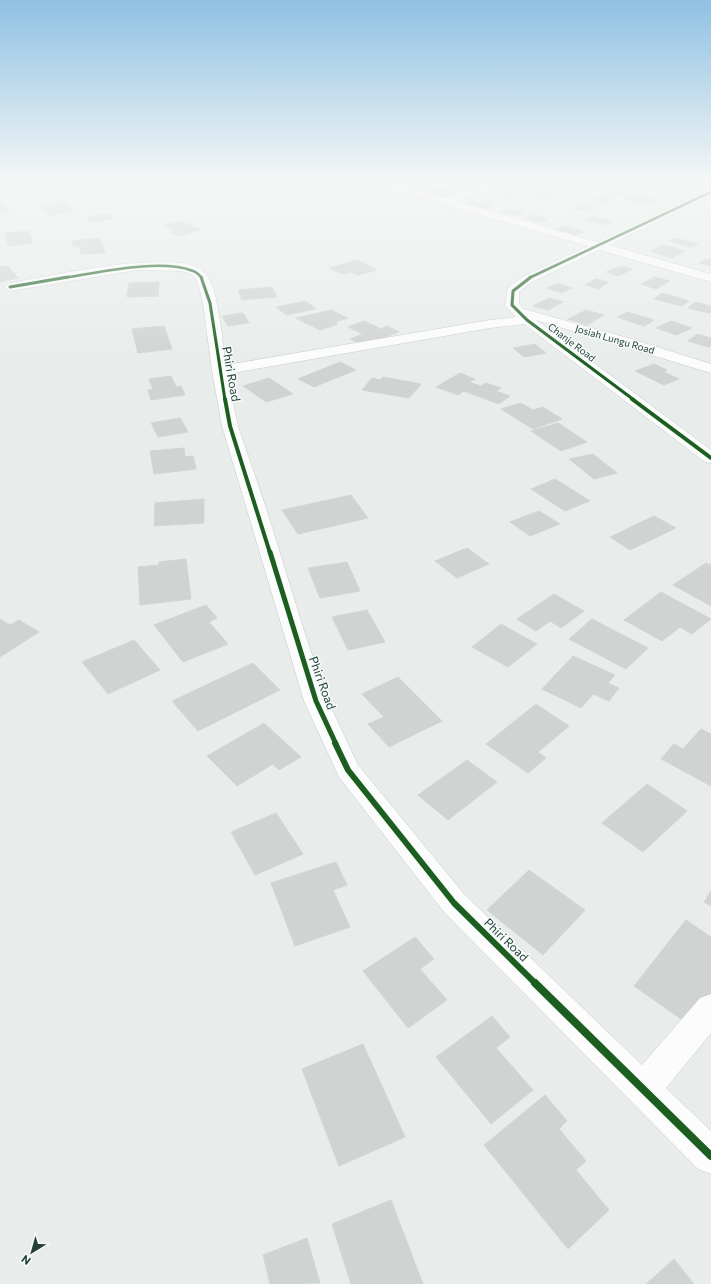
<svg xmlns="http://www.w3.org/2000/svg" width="711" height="1284" viewBox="0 0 711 1284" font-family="Commissioner,sans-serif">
	<rect width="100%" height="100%" fill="#e8edeb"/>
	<g fill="#cfd4d2" stroke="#d1d6d4">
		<polygon points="570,181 579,181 585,182 578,186 565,183"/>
		<polygon points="10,182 18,186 22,186 24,188 0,192 0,184"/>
		<polygon points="412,182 423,185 414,188 403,184"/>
		<polygon points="466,182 481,186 475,188 459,185"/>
		<polygon points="661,182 676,185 667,189 652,186"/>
		<polygon points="626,183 649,188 637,190 619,186"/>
		<polygon points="560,185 572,188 563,192 551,189"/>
		<polygon points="440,188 460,194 445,199 422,192"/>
		<polygon points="616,190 628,192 621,196 609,194"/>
		<polygon points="502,191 519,195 512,198 495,193"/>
		<polygon points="542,191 557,194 547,198 533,195"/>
		<polygon points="633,195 640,196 643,195 659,201 650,205 624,199"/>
		<polygon points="601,196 614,199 606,203 594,200"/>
		<polygon points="472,200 493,205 485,208 464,203"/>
		<polygon points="0,202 2,202 10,210 0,212"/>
		<polygon points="61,202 73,211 50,215 39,206"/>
		<polygon points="580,204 594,207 585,211 572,208"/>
		<polygon points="510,209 524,213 516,216 501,212"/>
		<polygon points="108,214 112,219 91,222 87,217"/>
		<polygon points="533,215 548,219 539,222 524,218"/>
		<polygon points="592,216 612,221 604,225 584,220"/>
		<polygon points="181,221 200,230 178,236 171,232 176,231 164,225"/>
		<polygon points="564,226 584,232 575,235 555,229"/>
		<polygon points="29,231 32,243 8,246 5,233"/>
		<polygon points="100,238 105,253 81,254 79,246 74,247 72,241"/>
		<polygon points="676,238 698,244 691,247 669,241"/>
		<polygon points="663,245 685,251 672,258 650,251"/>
		<polygon points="706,259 711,260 711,266 699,263"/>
		<polygon points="358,260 377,270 357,275 351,272 342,274 329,268"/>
		<polygon points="8,266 18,278 0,282 0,267"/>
		<polygon points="621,266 633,269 618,276 606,272"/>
		<polygon points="655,277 670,281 656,289 641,284"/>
		<polygon points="596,279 609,282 598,289 585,285"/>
		<polygon points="159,282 158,296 127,297 129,283"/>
		<polygon points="558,283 572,288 562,293 547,288"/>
		<polygon points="272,287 277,297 242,300 238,290"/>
		<polygon points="662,293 677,297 689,301 682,306 654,299"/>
		<polygon points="549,298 563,302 548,310 533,306"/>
		<polygon points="306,301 316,309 286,315 276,307"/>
		<polygon points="695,302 711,306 711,312 709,313 688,308"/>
		<polygon points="331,310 348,318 335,322 338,324 320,330 296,318"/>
		<polygon points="586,310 604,315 587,325 568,319"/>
		<polygon points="627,312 654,320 644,326 617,317"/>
		<polygon points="243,313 249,323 228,326 222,316"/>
		<polygon points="364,321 381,329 387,326 399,332 363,345 350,339 363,334 348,327"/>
		<polygon points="671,321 692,328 677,335 656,328"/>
		<polygon points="164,326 172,349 138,353 132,329"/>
		<polygon points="697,334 711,338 711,345 709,347 688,341"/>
		<polygon points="535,344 546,353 524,357 513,348"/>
		<polygon points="340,362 356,370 314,387 298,379"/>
		<polygon points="654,364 667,370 664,372 679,379 664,385 635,371"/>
		<polygon points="460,373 475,379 469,382 481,386 486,383 501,388 496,391 510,396 499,404 464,391 458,395 436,387"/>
		<polygon points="171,376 176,387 181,386 185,395 151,400 148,390 153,389 149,379"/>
		<polygon points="383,377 421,384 409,398 362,390 372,378 380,380"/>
		<polygon points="269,378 293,394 266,402 243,386"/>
		<polygon points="521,403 533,410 543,407 562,419 533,429 501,409"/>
		<polygon points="180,418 188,432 158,437 151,423"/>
		<polygon points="558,423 587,442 561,451 531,431"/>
		<polygon points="184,448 185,457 193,456 196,469 154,474 150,451"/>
		<polygon points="593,454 617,473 594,479 569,459"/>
		<polygon points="555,479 590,501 565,511 531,489"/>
		<polygon points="351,495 368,518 298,534 282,510"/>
		<polygon points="204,499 204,523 154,526 155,503"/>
		<polygon points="539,511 560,524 530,536 510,522"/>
		<polygon points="654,516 676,528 630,550 610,537"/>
		<polygon points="467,548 489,564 457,578 435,561"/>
		<polygon points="186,559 191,599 140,605 138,567 159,565 159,562"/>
		<polygon points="347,562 360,591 320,598 308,568"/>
		<polygon points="706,563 711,565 711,606 673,585"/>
		<polygon points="661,592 711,619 692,634 680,627 662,641 624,620"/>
		<polygon points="554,594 584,611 561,628 550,621 536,631 517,619"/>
		<polygon points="206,605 217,618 209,622 228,644 183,662 154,625"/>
		<polygon points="367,610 385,642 348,650 332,617"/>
		<polygon points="0,619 10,625 19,620 39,632 0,657"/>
		<polygon points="592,619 648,648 626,669 569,639"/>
		<polygon points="501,624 537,644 508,667 472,647"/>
		<polygon points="134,640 160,670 108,694 82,662"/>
		<polygon points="573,656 615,675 608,683 619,688 609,701 593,694 581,708 542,689"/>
		<polygon points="253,663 280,690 198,731 172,701"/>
		<polygon points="398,677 442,721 389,747 368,724 384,717 362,694"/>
		<polygon points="536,704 569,726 538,752 546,758 528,773 486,744"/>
		<polygon points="264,723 301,757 279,770 273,764 237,786 207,756"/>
		<polygon points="701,729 711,734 711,786 661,759 674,744 683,749"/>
		<polygon points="467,760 497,782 448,820 418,795"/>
		<polygon points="647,784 687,811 643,852 602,823"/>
		<polygon points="276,813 303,854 255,875 231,832"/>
		<polygon points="336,862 347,885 333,890 350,927 295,946 271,883"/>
		<polygon points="529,870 585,910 543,955 487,910"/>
		<polygon points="711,891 711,906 704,902"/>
		<polygon points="686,920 711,937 711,1004 694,1028 634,986"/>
		<polygon points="415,937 434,959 420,969 447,1000 408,1028 363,971"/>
		<polygon points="492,1016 510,1037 496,1048 533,1090 491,1124 436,1057"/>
		<polygon points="363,1044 405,1137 339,1166 302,1069"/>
		<polygon points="545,1095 567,1121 559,1129 586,1161 576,1170 609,1210 568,1249 484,1145"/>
		<polygon points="391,1200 423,1284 351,1284 332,1224"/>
		<polygon points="307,1238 320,1283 270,1284 263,1255"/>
		<polygon points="674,1259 694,1284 646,1284"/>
	</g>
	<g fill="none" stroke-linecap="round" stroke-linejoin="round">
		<defs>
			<path id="minor" d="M368,181H384L445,198L493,181H508L507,183L456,201L597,242L711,189V196L609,245L711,274V282L599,250L532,282L519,292V304L524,309L635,340L711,364V373L536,320L711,450V463L705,462L524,324L490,328L227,374L238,426L267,511L305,634L328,701L358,765L464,894L642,1065L700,998L711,994V1033L666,1088L711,1131V1174L698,1169L444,912L339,777L304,701L222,426L212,371L203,303L197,280L191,274L180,271L138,270L10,291L4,287L10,283C51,276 164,250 199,268C202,270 205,274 208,277C218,289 223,347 226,365L490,320L516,317L505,305L508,288L524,276L588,246L369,183Z"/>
		</defs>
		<use href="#minor" stroke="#c5cac8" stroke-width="1"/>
		<use href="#minor" fill="#fcfcfc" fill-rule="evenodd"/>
		<defs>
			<g id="cycleway-far5">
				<path d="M62,278C97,273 160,258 193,271C197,272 200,276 202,278"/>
				<polyline points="529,278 711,192"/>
			</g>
			<g id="cycleway-far4">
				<polyline points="201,277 210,303 225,400"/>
				<polyline points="531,277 513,291 512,305 527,320 634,400"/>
				<polyline points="10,287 68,277"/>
			</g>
			<g id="cycleway-far3">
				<polyline points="225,399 230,426 270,553"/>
				<polyline points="632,399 711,458"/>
			</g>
			<polyline id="cycleway-far2" points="270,552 316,701 336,744"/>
			<polyline id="cycleway-far1" points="335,743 348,770 454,903 536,984"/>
			<polyline id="cycleway" points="535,983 711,1156"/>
		</defs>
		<use href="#cycleway-far5" stroke="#f7fbf9" stroke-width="4"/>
		<use href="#cycleway-far4" stroke="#f7fbf9" stroke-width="4.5"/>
		<use href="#cycleway-far3" stroke="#f7fbf9" stroke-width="6"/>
		<use href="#cycleway-far2" stroke="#f7fbf9" stroke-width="8"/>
		<use href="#cycleway-far1" stroke="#f7fbf9" stroke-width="9"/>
		<use href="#cycleway" stroke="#f7fbf9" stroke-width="10"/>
		<use href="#cycleway-far5" stroke="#1b5e20" stroke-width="2.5"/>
		<use href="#cycleway-far4" stroke="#1b5e20" stroke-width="3"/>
		<use href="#cycleway-far3" stroke="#1b5e20" stroke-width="4"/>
		<use href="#cycleway-far2" stroke="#1b5e20" stroke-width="5"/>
		<use href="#cycleway-far1" stroke="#1b5e20" stroke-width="6"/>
		<use href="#cycleway" stroke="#1b5e20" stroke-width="8"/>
	</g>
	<linearGradient id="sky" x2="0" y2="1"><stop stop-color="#8fc1e3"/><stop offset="0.5" stop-color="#f5f7f6"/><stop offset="1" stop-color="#f5f7f6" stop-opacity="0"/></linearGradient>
	<rect width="711" height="361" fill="url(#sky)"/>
	<g text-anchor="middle" stroke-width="3" stroke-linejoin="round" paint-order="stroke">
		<g font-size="10" fill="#24423a" stroke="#f7fbf9">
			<text transform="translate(615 339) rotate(16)" y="4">Josiah Lungu Road</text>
			<text transform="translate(572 342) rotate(37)" y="4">Chanje Road</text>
		</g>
		<g font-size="12" fill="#24423a" stroke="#f7fbf9">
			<text transform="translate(231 374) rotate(80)" y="4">Phiri Road</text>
			<text transform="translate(322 683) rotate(70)" y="4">Phiri Road</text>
			<text transform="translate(506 940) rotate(44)" y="4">Phiri Road</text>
		</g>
	</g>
	<g transform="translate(32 1252) rotate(217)" stroke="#f7fbf9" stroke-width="3" paint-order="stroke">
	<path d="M0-3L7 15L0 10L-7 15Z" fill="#24423a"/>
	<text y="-6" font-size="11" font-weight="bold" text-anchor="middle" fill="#24423a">N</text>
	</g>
</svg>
